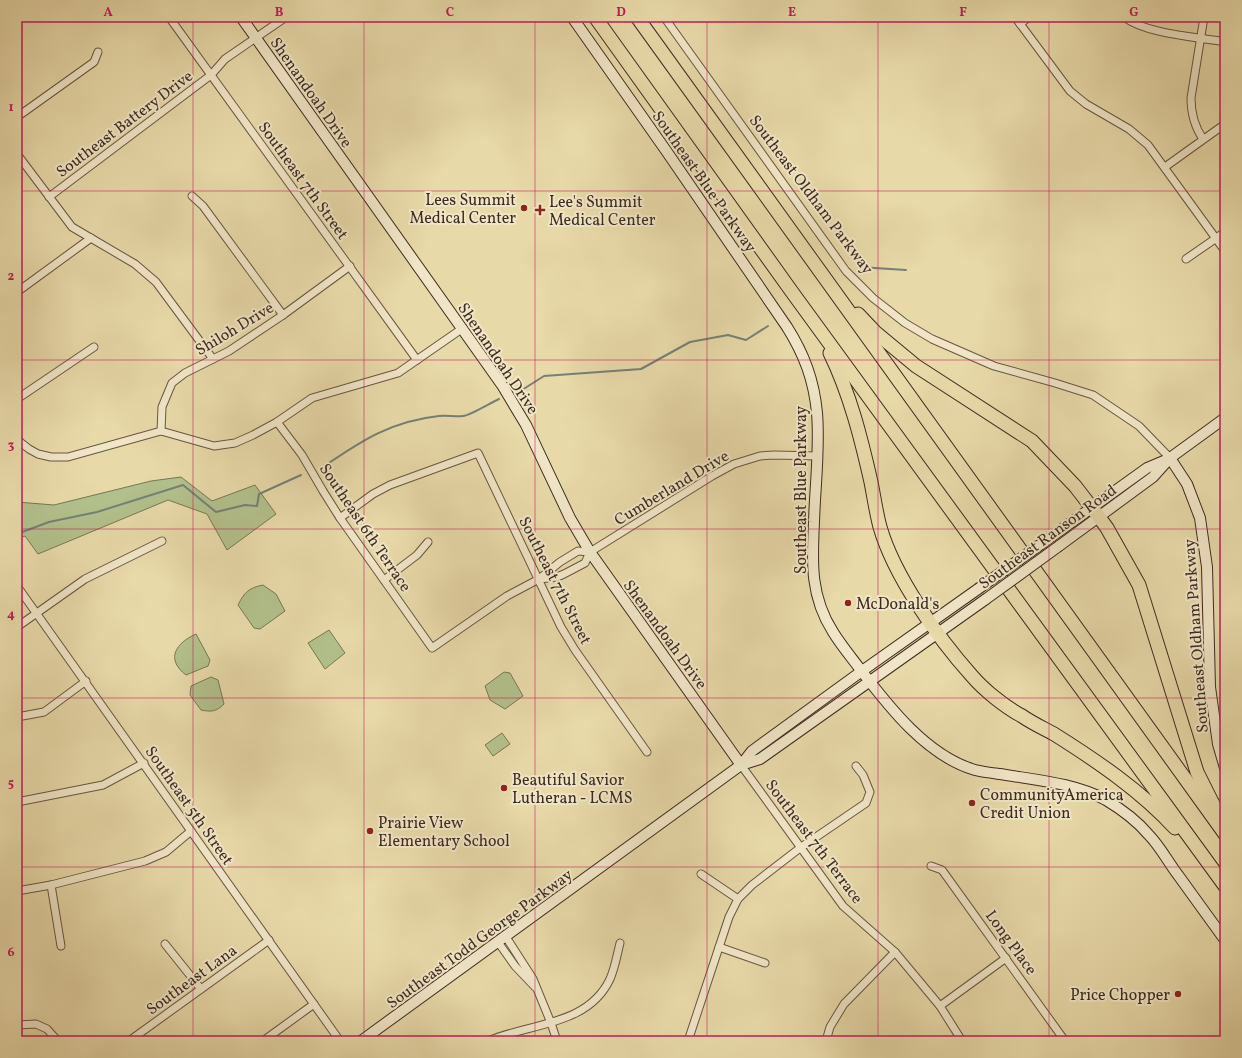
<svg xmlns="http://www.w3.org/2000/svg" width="1242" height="1058" viewBox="0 0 1242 1058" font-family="Vollkorn,serif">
	<rect width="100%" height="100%" fill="#e8d9a9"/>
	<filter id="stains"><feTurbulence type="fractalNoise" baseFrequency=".005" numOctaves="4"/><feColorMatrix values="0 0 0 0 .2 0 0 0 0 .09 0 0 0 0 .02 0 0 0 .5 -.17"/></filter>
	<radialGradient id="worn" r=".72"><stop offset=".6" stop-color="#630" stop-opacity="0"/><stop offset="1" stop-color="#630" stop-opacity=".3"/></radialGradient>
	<g fill="#b2c08b" stroke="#787656">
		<polygon points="181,477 212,501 255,485 276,514 227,550 207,514 168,500 38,554 25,536 17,539 17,502 54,505 151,481"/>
		<path d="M263,585L276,594L285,611L260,629L254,628L238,605C244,593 248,588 263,585Z"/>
		<polygon points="329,630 345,653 325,669 308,643"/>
		<path d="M196,634L210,660L208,666L186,675C165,659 176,643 196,634Z"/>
		<polygon points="504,672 510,673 523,696 505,709 490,700 485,686"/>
		<path d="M211,677L218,680L224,704C216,712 211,712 201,710L190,695L191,686Z"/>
		<polygon points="502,733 510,744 493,756 485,745"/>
	</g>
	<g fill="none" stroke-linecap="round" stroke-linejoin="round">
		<g stroke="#758077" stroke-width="2">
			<polyline points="859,267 906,270"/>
			<polyline points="522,390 544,376 641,369 690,342 728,335 746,340 768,326"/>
			<path d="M323,467C361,441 391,421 439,416C447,415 456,417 463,416C471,415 490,403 499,399"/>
			<polyline points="17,534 49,522 97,512 183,485 216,512 245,505 257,506 259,494 301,475"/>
		</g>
		<defs>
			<g id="street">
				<polyline points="169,17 417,360"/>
				<polyline points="664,17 846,271 873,298 905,323 932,339 994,366 1055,383 1093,395 1139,426 1170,458"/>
				<polyline points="1015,17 1070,91 1086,104 1129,129 1148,145 1225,251"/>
				<path d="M1124,17C1146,34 1197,37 1225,42"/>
				<polyline points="1020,24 1029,17"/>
				<polyline points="17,117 94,62 98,52"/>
				<path d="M1203,139C1194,126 1191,114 1191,98L1204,17"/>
				<polyline points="17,154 72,227 135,264 156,282 213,359"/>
				<polyline points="1165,167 1225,124"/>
				<polyline points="192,196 203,206 283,315"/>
				<polyline points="49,197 211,75 225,59 286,17"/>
				<polyline points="1186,259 1225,232"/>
				<polyline points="17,292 91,238"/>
				<polyline points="17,399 94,347"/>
				<polyline points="277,422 302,455 323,491 340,518 432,648 507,596 539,579 560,562 578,551 590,552"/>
				<polyline points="161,431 162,407 172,383 185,373 229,351 283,315 350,266"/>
				<polyline points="17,438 20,442 29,449 38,454 51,457 68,457 161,431 214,446 235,443 253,435 277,422 312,398 398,373 463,328"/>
				<polyline points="340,518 373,494 390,485 478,453 561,627 575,650 647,752"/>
				<polyline points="539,579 557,577 564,574 585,563 590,552 712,476 734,464 760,456 774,455 818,456"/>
				<polyline points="384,580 417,555 428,542"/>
				<polyline points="17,586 340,1041"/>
				<polyline points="17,627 85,579 162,541"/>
				<polyline points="17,717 44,712 86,681"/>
				<polyline points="741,765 843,906 895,952 940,1006 962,1041"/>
				<polyline points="17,802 103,785 144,763"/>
				<polyline points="931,866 942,870 1065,1041"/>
				<polyline points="701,874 738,899"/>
				<polyline points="51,885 61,946"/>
				<polyline points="17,891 51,885 145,861 166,852 191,831"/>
				<polyline points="506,937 533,979 551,1023 557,1041"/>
				<polyline points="498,942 515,966 535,987"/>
				<polyline points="165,944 201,989"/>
				<polyline points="719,947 765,963"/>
				<polyline points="940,1006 1006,958"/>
				<polyline points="17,1025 36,1024 47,1029 58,1041"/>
				<polyline points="129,1041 269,940"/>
				<polyline points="263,1041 314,1004"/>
				<path d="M488,1041C530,1023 588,1026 610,979C615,968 617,955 620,943"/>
				<polyline points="688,1041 729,917 738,899 752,885 800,848 866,803 870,792 863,775 856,766"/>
				<polyline points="826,1041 830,1027 844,1004 895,952"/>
			</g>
			<g id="secondary">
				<polyline points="241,17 502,385 526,425 570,518 590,552 741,765"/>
				<path d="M572,17L667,152L787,327C804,354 814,380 817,413C820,449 815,486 814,522C812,562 810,596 833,632C841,645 851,657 860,669C889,707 927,756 975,770C983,772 992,773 1000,774C1035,780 1075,783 1106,800C1121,809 1137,821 1148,834C1160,846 1168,862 1178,875C1194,897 1209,918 1225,940"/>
				<polyline points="1170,458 1187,484 1200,518 1207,567 1210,687 1218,744 1225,768"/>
				<polyline points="1044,542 1147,468 1166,460"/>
				<polyline points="1059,546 1153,477 1170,458 1225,418"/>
				<polyline points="741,765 760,759 986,599"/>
				<polyline points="361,1041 741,765 752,751 862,671 978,589"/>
			</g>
			<g id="highway">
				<polyline points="595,17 792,292 1225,886"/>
				<polyline points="637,17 1225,834"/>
				<polyline points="858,314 875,332 916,366 1032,441 1075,486 1099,517 1107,528 1139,585 1197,772 1216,810"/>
				<path d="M830,353C850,394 861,438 871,482C874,497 876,512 880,527C894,576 938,638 972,676C984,690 1005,707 1022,716C1032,723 1043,728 1054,734C1097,761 1141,791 1175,828"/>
			</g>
		</defs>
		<use href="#street" stroke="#685642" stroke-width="9"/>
		<use href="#secondary" stroke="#3e2b20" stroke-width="12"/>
		<use href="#highway" stroke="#3e2b20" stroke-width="15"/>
		<use href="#street" stroke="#f0e6c7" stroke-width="7"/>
		<use href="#secondary" stroke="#f0e6c7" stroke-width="10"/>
		<use href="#highway" stroke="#e8d9a9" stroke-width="13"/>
		<defs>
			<g id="secondary-bridge">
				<polyline points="978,589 1044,542"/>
				<polyline points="986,599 1059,546"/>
			</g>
		</defs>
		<use href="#secondary-bridge" stroke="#3e2b20" stroke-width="12" stroke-linecap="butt"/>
		<use href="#secondary-bridge" stroke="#f0e6c7" stroke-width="10"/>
	</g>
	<path fill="none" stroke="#c2185b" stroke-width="1" stroke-opacity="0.55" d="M193,17V1041M364,17V1041M535,17V1041M707,17V1041M878,17V1041M1049,17V1041M17,191H1225M17,360H1225M17,529H1225M17,698H1225M17,867H1225"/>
	<g fill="#8f2418" stroke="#f0e6c7" stroke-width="1.5">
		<circle cx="524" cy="208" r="4"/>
		<path d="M538 204h4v4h4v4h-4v4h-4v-4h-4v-4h4z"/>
		<circle cx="848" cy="603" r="4"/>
		<circle cx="504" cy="788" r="4"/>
		<circle cx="972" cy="803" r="4"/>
		<circle cx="370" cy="831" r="4"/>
		<circle cx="1178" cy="994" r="4"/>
	</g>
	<g text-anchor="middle" stroke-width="4" stroke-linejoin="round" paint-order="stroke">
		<g font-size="16" fill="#3e2b20" stroke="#f0e6c7">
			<text transform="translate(312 92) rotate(55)" y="6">Shenandoah Drive</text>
			<text transform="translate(124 123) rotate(-37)" y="6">Southeast Battery Drive</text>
			<text transform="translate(304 180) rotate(54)" y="6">Southeast 7th Street</text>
			<text transform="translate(705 181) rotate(55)" y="6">Southeast Blue Parkway</text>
			<text transform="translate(812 194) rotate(53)" y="6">Southeast Oldham Parkway</text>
			<text transform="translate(234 328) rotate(-31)" y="6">Shiloh Drive</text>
			<text transform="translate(499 358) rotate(56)" y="6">Shenandoah Drive</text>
			<text transform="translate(671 487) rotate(-31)" y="6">Cumberland Drive</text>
			<text transform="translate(800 490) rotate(-90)" y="6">Southeast Blue Parkway</text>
			<text transform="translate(366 527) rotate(56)" y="6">Southeast 6th Terrace</text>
			<text transform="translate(1047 536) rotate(-36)" y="6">Southeast Ranson Road</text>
			<text transform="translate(556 580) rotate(63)" y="6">Southeast 7th Street</text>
			<text transform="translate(666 634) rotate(54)" y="6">Shenandoah Drive</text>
			<text transform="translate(1195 636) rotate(-94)" y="6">Southeast Oldham Parkway</text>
			<text transform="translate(190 805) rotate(55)" y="6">Southeast 5th Street</text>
			<text transform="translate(815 841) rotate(53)" y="6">Southeast 7th Terrace</text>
			<text transform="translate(479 938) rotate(-36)" y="6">Southeast Todd George Parkway</text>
			<text transform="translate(1012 942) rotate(54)" y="6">Long Place</text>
			<text transform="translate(191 979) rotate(-36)" y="6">Southeast Lana</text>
		</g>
		<g font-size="16" fill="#3e2b20" stroke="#f0e6c7" text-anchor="start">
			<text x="516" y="205" text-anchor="end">Lees Summit<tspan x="516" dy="18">Medical Center</tspan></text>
			<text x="549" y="207">Lee's Summit<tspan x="549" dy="18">Medical Center</tspan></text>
			<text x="856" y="609">McDonald's</text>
			<text x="512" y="785">Beautiful Savior<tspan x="512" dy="18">Lutheran - LCMS</tspan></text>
			<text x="980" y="800">CommunityAmerica<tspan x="980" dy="18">Credit Union</tspan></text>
			<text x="378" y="828">Prairie View<tspan x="378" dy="18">Elementary School</tspan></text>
			<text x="1170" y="1000" text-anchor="end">Price Chopper</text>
		</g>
	</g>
	<rect width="1242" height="1058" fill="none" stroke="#e8d9a9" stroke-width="44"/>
	<rect x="22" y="22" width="1198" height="1014" fill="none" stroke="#c2185b" stroke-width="1.5"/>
	<g font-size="13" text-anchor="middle" font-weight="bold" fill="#c2185b">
		<text x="108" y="16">A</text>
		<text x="279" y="16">B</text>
		<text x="450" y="16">C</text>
		<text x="621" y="16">D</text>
		<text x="792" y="16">E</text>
		<text x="963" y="16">F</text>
		<text x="1134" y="16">G</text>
		<text x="11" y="111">1</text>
		<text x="11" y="280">2</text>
		<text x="11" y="449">3</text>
		<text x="11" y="618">4</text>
		<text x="11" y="787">5</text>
		<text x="11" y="956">6</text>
	</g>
	<rect width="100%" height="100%" filter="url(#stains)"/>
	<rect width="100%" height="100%" fill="url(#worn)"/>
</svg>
